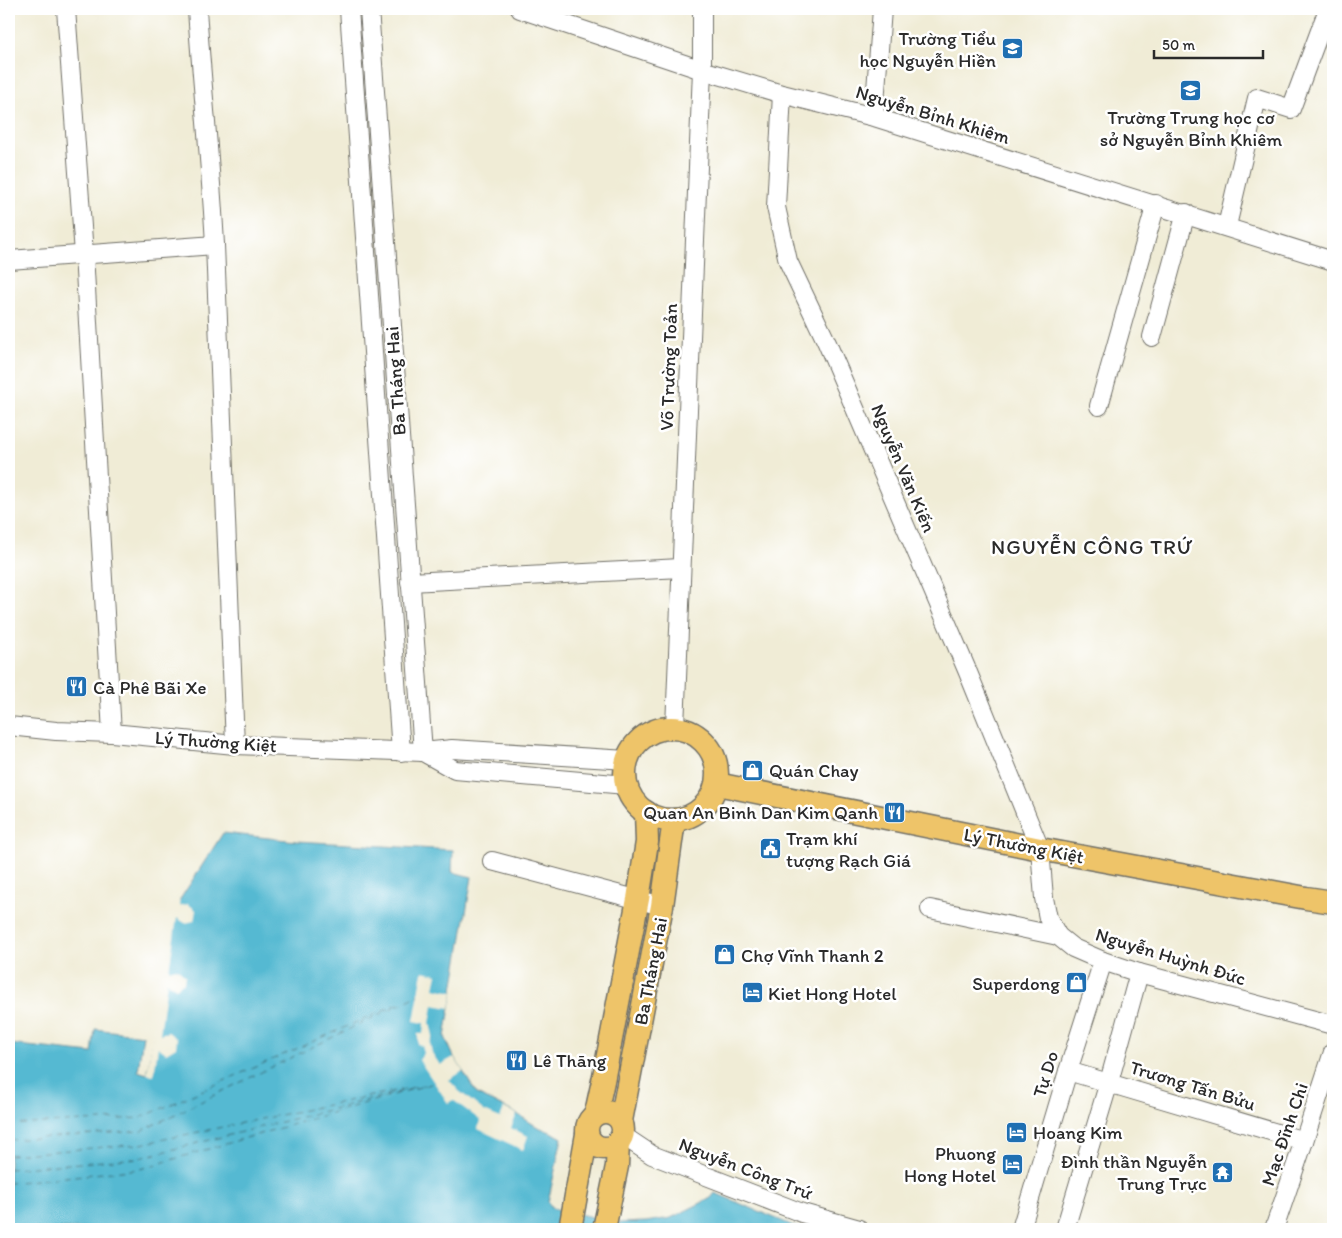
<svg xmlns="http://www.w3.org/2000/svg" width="1342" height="1238" viewBox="0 0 1342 1238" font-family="Itim,sans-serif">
	<rect width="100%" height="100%" fill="#fff"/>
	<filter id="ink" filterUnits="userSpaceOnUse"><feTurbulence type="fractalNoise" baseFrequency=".02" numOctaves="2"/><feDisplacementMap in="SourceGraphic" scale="10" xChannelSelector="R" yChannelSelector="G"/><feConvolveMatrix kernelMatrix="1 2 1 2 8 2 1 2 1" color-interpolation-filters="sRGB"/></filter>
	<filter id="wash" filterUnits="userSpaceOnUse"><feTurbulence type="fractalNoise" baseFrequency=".0096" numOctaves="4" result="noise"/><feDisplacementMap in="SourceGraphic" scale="20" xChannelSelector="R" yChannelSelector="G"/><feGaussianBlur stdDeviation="1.12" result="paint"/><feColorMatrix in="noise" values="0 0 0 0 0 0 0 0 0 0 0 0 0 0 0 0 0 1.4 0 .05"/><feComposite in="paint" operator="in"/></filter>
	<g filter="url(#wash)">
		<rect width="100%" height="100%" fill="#f0ecd6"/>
		<polygon fill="#54b9d2" stroke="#40727e" points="223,833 296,841 453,850 452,872 472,877 445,1037 454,1057 477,1094 517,1114 536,1126 555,1134 562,1138 548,1202 552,1208 619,1223 646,1222 671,1218 711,1198 715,1193 801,1229 9,1229 9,1044 92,1053 95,1029 143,1035 138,1071 147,1074 177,904"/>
		<g fill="#f0ecd6">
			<polygon points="180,895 179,906 188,904 196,910 194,921 185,923 177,918 175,930 169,970 177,968 185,975 184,982 176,988 167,982 160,1034 168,1032 177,1039 176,1047 166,1053 158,1047 154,1075 147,1074 160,986 175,904"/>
			<polygon points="423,971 437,974 434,988 453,992 450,1008 433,1005 430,1023 433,1036 430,1043 432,1053 440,1065 454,1057 463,1071 449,1080 459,1091 484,1111 500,1118 504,1108 517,1114 511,1128 528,1136 523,1150 478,1129 480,1120 453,1100 448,1103 419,1060 424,1053 422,1046 418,1045 418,1034 423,1034 424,1023 414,1021"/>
		</g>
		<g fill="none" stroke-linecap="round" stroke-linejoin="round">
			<g stroke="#395d65" stroke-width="1" stroke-dasharray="6 5" stroke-linecap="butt">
				<polyline points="9,1125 140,1118 400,1003"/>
				<polyline points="9,1140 141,1131 419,995"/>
				<polyline points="9,1155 141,1144 424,1085"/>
				<polyline points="9,1169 139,1158 411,1089"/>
				<polyline points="9,1183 140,1169 434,1083"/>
			</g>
		</g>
	</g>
	<g filter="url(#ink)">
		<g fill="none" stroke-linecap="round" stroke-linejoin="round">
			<defs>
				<g id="minor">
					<polyline points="66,9 84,254 112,733"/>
					<path d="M197,9C202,87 211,166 215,245L235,745"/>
					<polyline points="349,9 401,752"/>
					<polyline points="369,9 423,752"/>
					<polyline points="520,9 702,70 782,94 874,117 1333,261"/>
					<polyline points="782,94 776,207 788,261 827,343 967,670 1040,849 1044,898 1048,918 1058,936 1073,948 1103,961 1139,973 1333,1025"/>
					<polyline points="874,117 882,9"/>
					<polyline points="1227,226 1257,98 1291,109 1328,9"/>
					<polyline points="9,260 215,245"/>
					<polyline points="1152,337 1186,213"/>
					<polyline points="1099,406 1156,204"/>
					<polyline points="410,582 681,568"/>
					<polyline points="9,726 56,731 112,733 235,745 423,752 452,749 627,760"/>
					<polyline points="675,727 702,70 702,9"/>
					<polyline points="423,752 455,770 626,785"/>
					<polyline points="492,861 662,906"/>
					<polyline points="930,909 1058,936"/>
					<polyline points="1068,1071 1304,1141"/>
					<polyline points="622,1135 652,1155 802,1213 859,1229"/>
					<polyline points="1021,1229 1068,1071 1103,961"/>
					<polyline points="1065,1229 1109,1082 1139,973"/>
					<polyline points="1274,1229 1304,1141 1333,1052"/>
				</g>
				<g id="major">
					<circle cx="671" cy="774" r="46"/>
					<polyline points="717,784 1040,849 1306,898 1333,902"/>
					<circle cx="605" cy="1130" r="18"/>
					<polyline points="596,1113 603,1081 638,899 647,842 646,812"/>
					<polyline points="621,1121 662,906 674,820"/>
					<polyline points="570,1229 587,1134"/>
					<polyline points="604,1229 617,1166 618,1142"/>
				</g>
			</defs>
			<use href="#minor" stroke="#706f67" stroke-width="20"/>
			<use href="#major" stroke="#706f67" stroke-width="25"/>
			<use href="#minor" stroke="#fff" stroke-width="18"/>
			<use href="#major" stroke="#eec469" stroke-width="22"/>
		</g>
	</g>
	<defs>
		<symbol id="school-square" viewBox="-11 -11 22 22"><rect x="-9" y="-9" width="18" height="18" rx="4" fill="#1f6fb2" stroke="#fff"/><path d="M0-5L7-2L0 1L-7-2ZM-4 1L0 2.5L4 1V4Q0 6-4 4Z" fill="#fff"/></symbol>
		<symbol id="restaurant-square" viewBox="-11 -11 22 22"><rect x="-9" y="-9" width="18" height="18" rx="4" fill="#1f6fb2" stroke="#fff"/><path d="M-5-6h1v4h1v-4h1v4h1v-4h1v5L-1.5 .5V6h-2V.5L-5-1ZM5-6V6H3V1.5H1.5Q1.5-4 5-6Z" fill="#fff"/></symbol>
		<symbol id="shop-square" viewBox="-11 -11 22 22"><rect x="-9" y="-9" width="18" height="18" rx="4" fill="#1f6fb2" stroke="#fff"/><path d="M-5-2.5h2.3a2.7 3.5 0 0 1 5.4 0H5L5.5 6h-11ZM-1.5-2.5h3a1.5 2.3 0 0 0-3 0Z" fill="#fff"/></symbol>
		<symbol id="civic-square" viewBox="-11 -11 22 22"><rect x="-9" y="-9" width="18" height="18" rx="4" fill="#1f6fb2" stroke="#fff"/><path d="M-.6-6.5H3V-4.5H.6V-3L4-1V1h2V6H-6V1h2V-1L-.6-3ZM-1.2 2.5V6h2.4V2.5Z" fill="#fff"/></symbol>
		<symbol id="hotel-square" viewBox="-11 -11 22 22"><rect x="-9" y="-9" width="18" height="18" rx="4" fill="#1f6fb2" stroke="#fff"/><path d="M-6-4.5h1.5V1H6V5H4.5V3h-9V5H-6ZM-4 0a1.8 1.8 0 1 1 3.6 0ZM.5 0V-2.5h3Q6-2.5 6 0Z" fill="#fff"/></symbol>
		<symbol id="temple-square" viewBox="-11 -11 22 22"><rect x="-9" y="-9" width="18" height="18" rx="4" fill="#1f6fb2" stroke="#fff"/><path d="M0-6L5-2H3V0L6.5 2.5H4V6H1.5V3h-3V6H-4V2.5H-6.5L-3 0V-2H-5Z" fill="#fff"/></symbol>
	</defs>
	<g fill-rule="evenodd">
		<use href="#school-square" x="1000" y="36" width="25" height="25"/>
		<use href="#school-square" x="1178" y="78" width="25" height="25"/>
		<use href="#restaurant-square" x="64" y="674" width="25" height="25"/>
		<use href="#shop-square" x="740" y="758" width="25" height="25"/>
		<use href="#restaurant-square" x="882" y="800" width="25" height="25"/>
		<use href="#civic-square" x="758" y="836" width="25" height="25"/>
		<use href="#shop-square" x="712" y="942" width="25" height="25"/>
		<use href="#shop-square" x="1064" y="970" width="25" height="25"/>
		<use href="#hotel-square" x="740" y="980" width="25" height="25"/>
		<use href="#restaurant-square" x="504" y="1048" width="25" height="25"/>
		<use href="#hotel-square" x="1004" y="1120" width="25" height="25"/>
		<use href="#hotel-square" x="1000" y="1152" width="25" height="25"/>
		<use href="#temple-square" x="1210" y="1160" width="25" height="25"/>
	</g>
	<g text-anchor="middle" stroke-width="5" stroke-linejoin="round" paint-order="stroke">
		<g font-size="19" fill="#2b2b2b" stroke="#fff" text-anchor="start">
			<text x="996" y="45" text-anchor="end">Trường Tiểu<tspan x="996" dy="22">học Nguyễn Hiền</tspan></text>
			<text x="1191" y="124" text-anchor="middle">Trường Trung học cơ<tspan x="1191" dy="22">sở Nguyễn Bỉnh Khiêm</tspan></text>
			<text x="93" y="694">Cà Phê Bãi Xe</text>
			<text x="769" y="777">Quán Chay</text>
			<text x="878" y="819" text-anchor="end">Quan An Binh Dan Kim Qanh</text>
			<text x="786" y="845">Trạm khí<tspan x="786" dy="22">tượng Rạch Giá</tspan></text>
			<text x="741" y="962">Chợ Vĩnh Thanh 2</text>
			<text x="1060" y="990" text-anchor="end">Superdong</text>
			<text x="768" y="1000">Kiet Hong Hotel</text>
			<text x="533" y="1067">Lê Thāng</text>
			<text x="1033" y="1139">Hoang Kim</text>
			<text x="996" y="1160" text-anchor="end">Phuong<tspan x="996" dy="22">Hong Hotel</tspan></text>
			<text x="1207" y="1168" text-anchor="end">Đình thần Nguyễn<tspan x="1207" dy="22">Trung Trực</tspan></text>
		</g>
		<g font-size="19" fill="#2b2b2b" stroke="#fff">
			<text transform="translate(933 114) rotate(17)" y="7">Nguyễn Bỉnh Khiêm</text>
			<text transform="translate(668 367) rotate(-88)" y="7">Võ Trường Toản</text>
			<text transform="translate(395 381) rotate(-94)" y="7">Ba Tháng Hai</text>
			<text transform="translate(904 468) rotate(67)" y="7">Nguyễn Văn Kiến</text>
			<text transform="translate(216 741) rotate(4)" y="7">Lý Thường Kiệt</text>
			<text transform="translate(1024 845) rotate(11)" y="7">Lý Thường Kiệt</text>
			<text transform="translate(1171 956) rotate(17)" y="7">Nguyễn Huỳnh Đức</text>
			<text transform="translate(650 971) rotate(-79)" y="7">Ba Tháng Hai</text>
			<text transform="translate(1045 1074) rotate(-73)" y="7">Tự Do</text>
			<text transform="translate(1193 1085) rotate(17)" y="7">Trương Tấn Bửu</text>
			<text transform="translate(1284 1134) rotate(-71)" y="7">Mạc Đĩnh Chi</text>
			<text transform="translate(746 1168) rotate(21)" y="7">Nguyễn Công Trứ</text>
		</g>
		<g font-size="21" letter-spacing="1" fill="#2b2b2b" stroke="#fff">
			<text x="1092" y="554">NGUYỄN CÔNG TRỨ</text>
		</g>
	</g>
	<rect width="1342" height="1238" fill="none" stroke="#fff" stroke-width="30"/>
	<path d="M1154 50v8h109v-8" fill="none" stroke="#2b2b2b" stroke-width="2.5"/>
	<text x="1162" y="50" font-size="15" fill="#2b2b2b" stroke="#ffffff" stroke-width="4" paint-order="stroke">50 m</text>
</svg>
